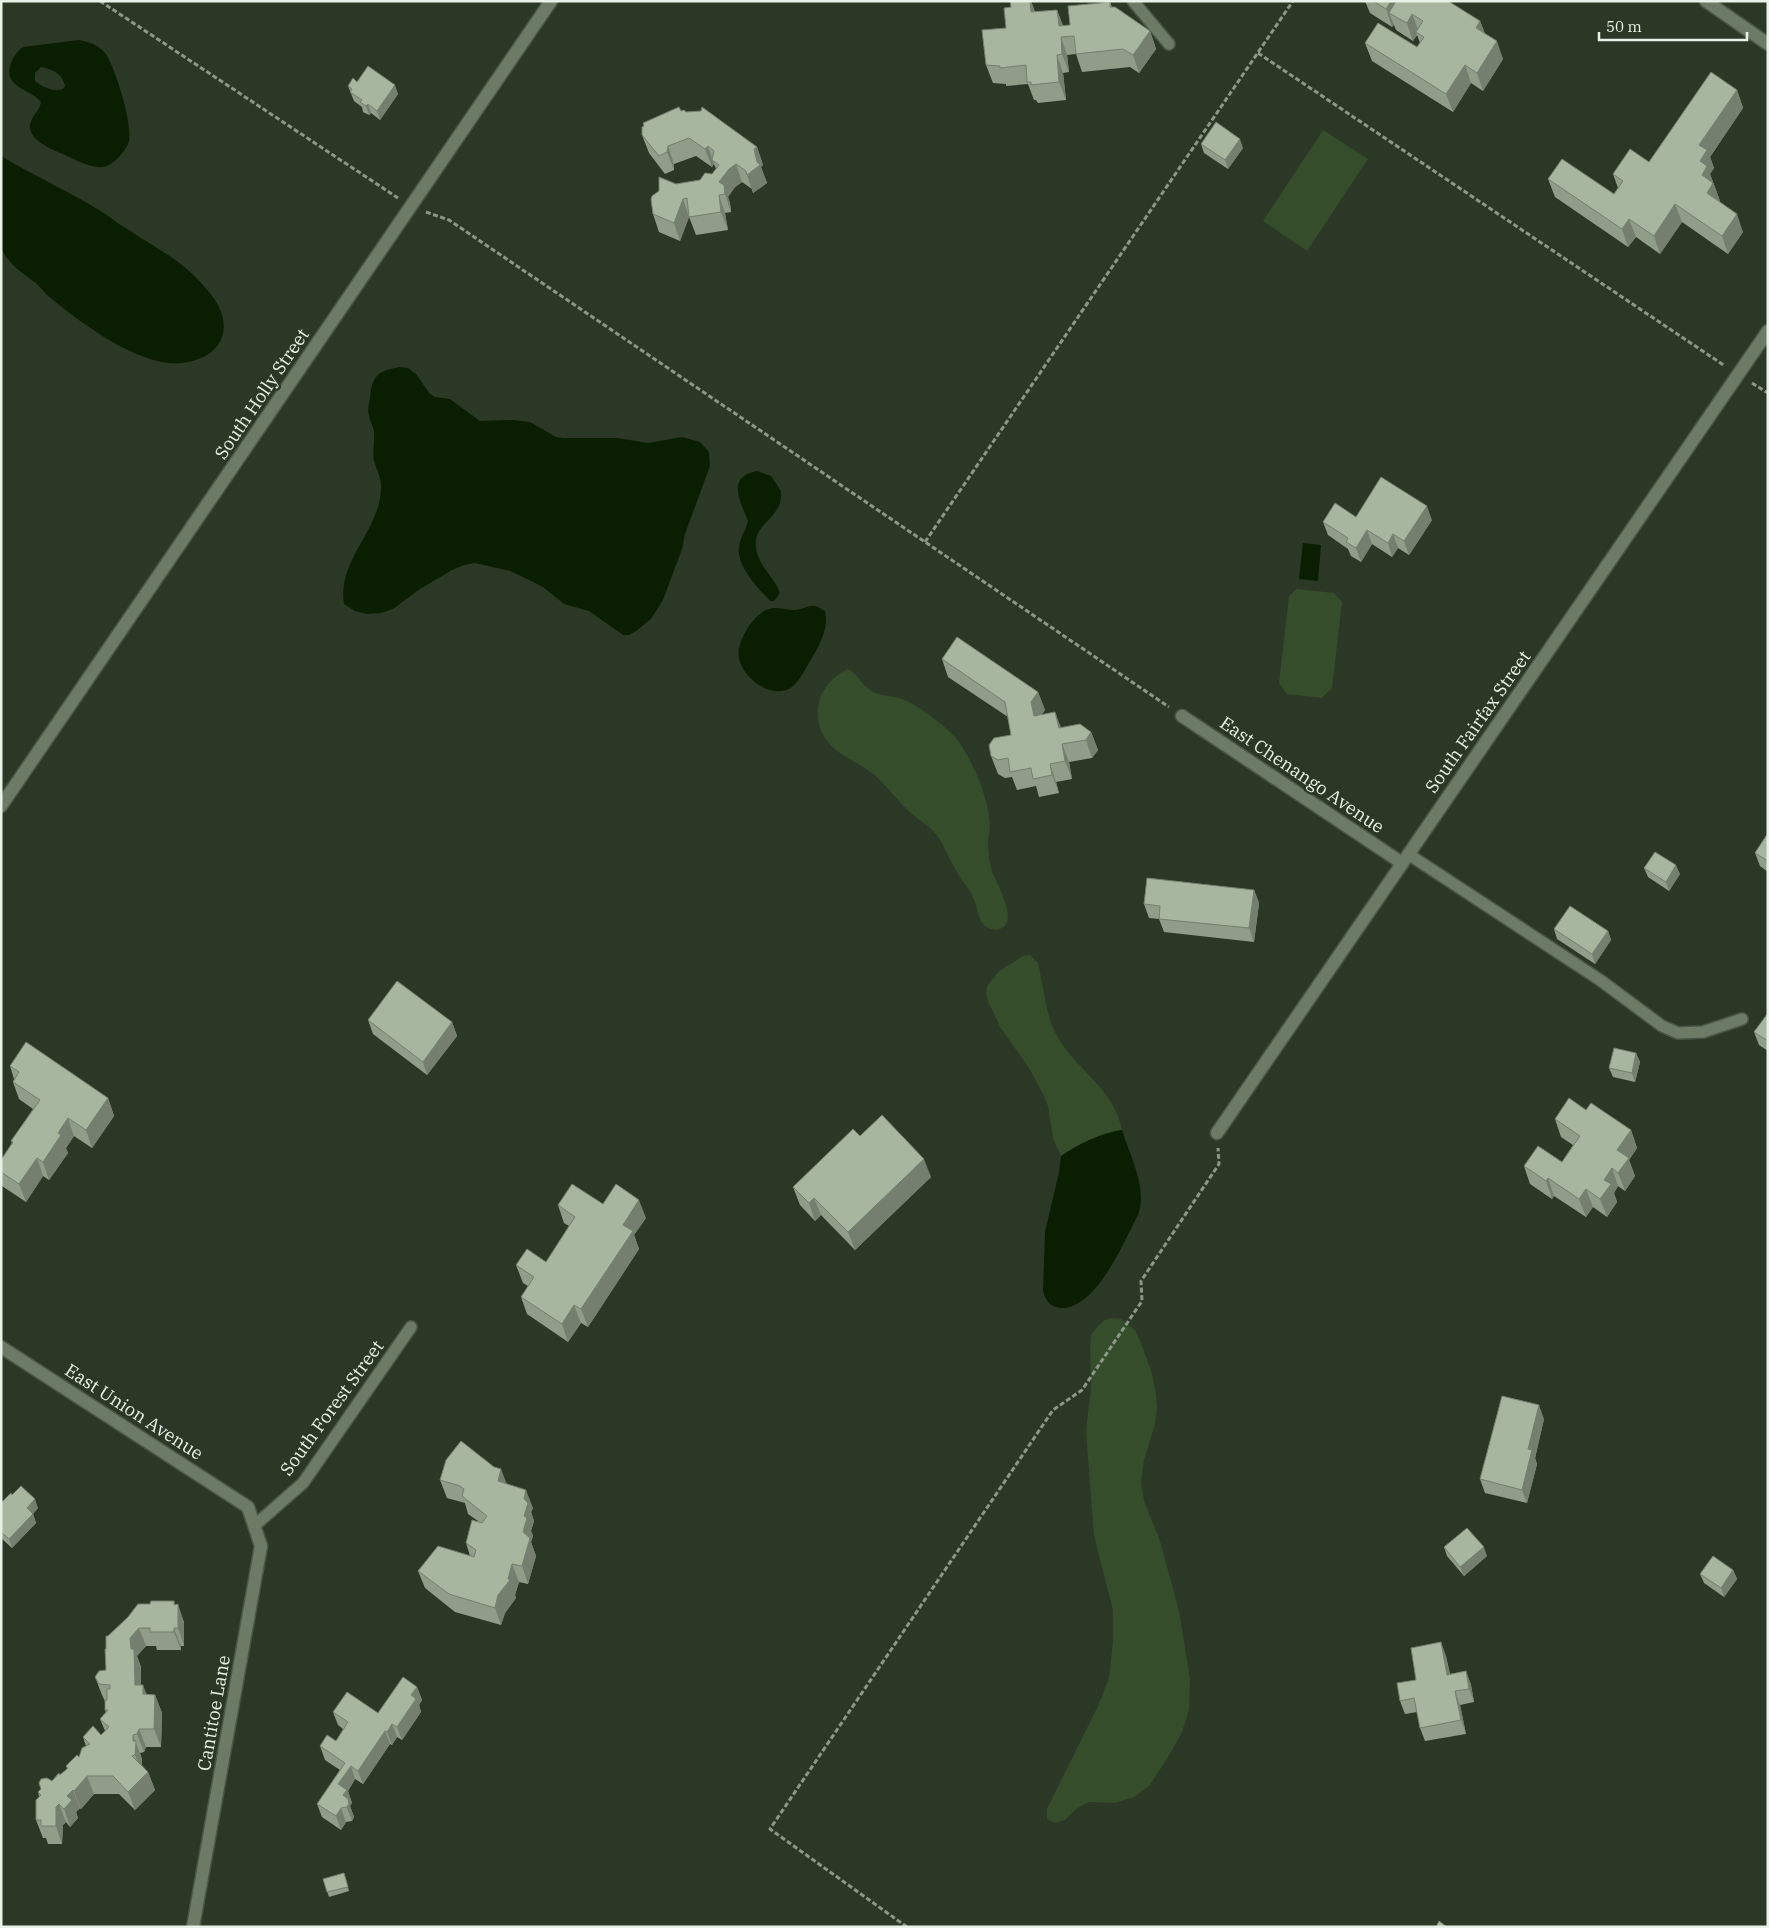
<svg xmlns="http://www.w3.org/2000/svg" width="1769" height="1928" viewBox="0 0 1769 1928" font-family="'IBM Plex Serif',serif">
	<rect width="100%" height="100%" fill="#2b3826"/>
	<g fill="#354d2a">
		<polygon points="1323,130 1368,159 1307,251 1263,221"/>
		<polygon points="1297,589 1334,593 1342,602 1332,688 1322,698 1287,694 1279,683 1289,596"/>
		<path d="M848,669C858,674 861,684 870,690C880,697 891,695 902,699C917,704 950,729 959,742C974,763 989,800 990,826C990,832 988,836 988,841C988,849 989,860 991,868C994,880 1021,922 1000,929C994,931 987,928 983,924C977,916 977,904 972,895C968,887 960,879 956,870C949,859 945,847 938,837C932,827 918,820 910,812C896,800 887,785 873,774C857,761 833,754 823,735C810,709 822,681 848,669Z"/>
		<path d="M1030,955L1038,963C1043,983 1046,1016 1056,1034C1076,1071 1113,1086 1122,1130C1099,1134 1080,1144 1061,1156L1053,1138L1048,1106L1043,1094L1029,1068L1000,1027L988,1001L986,993L987,986L999,971L1023,956Z"/>
		<polygon points="1112,1318 1121,1319 1135,1330 1140,1340 1152,1374 1156,1394 1157,1408 1155,1424 1144,1460 1141,1483 1144,1501 1160,1541 1179,1611 1190,1679 1189,1710 1182,1732 1167,1759 1149,1786 1134,1797 1115,1803 1088,1802 1076,1809 1065,1820 1055,1823 1047,1819 1047,1809 1098,1706 1109,1678 1113,1642 1113,1610 1094,1536 1086,1431 1091,1388 1090,1348 1091,1335 1098,1326 1105,1320"/>
	</g>
	<g fill="#0a1f01" fill-rule="evenodd">
		<path d="M79,40C89,42 99,45 105,53C115,65 133,126 129,141C127,150 113,166 103,167C91,169 74,159 63,154C50,149 22,137 32,119C35,113 40,109 41,102C30,88 2,88 11,63C14,56 17,51 23,47ZM41,67C52,69 63,74 65,86L63,89C54,92 42,87 35,81V73Z"/>
		<path d="M1,156C36,177 73,193 107,215C115,221 123,227 132,232C151,245 171,255 188,270C200,281 218,299 222,315C232,350 197,366 168,363C128,358 78,321 47,295C44,292 41,288 37,284C24,274 10,266 2,250C0,242 1,171 1,156Z"/>
		<path d="M400,367L408,368L416,374L430,394L435,397L450,399L480,421L514,420L530,422L556,437L563,438H617L648,443L682,437L700,442L709,452L710,466L685,534L682,549L663,600L651,619L636,631L629,635H623L589,611L564,604L543,587L527,579L510,571L475,563L464,565L452,570L420,589L393,609L381,613L367,614L355,611L344,604C337,561 379,531 381,490C382,479 377,471 374,461C372,451 375,441 374,431C373,426 370,421 369,416C367,409 369,404 370,398C372,375 378,371 400,367Z"/>
		<path d="M757,471L771,476L781,491C781,497 781,504 777,509C768,525 751,529 757,553C761,568 775,578 780,593L774,601H770C758,588 736,566 739,547C740,538 746,530 748,521C741,502 725,477 757,471Z"/>
		<polygon points="1303,543 1321,545 1318,581 1299,579"/>
		<path d="M810,606H816L825,611C829,628 820,644 812,658C806,667 801,680 792,687C773,701 742,678 739,658C737,648 742,638 747,629C752,621 757,615 766,610C776,606 782,609 792,610C799,610 804,608 810,606Z"/>
		<path d="M1122,1130C1130,1157 1148,1187 1138,1215C1123,1243 1099,1303 1065,1308C1052,1309 1046,1302 1043,1291L1045,1232L1059,1172L1061,1156C1079,1144 1100,1133 1122,1130Z"/>
	</g>
	<g fill="none" stroke-linecap="round" stroke-linejoin="round">
		<defs>
			<g id="service">
				<polyline points="1133,1 1169,44"/>
				<polyline points="1408,854 1600,980 1662,1026 1678,1033 1703,1032 1742,1019"/>
				<polyline points="254,1526 303,1483 411,1327"/>
			</g>
			<g id="minor">
				<polyline points="1706,1 1768,44"/>
				<polyline points="1182,716 1402,863"/>
				<polyline points="1217,1133 1768,331"/>
				<polyline points="1,1347 248,1507 261,1546 193,1927"/>
			</g>
			<polyline id="tertiary" points="1,806 551,1"/>
		</defs>
		<use href="#service" stroke="#4b5746" stroke-width="14"/>
		<use href="#minor" stroke="#4b5746" stroke-width="15"/>
		<use href="#tertiary" stroke="#4b5746" stroke-width="15"/>
		<g stroke="#8c9788" stroke-width="3" stroke-dasharray="5 2.5" stroke-linecap="butt">
			<polyline points="100,1 398,198"/>
			<polyline points="1258,53 1725,366"/>
			<polyline points="426,212 449,220 1169,707"/>
			<polyline points="1752,383 1768,393"/>
			<polyline points="925,542 1293,1"/>
			<polyline points="907,1927 770,1829 1053,1410 1082,1390 1142,1301 1141,1281 1219,1164 1218,1148"/>
		</g>
		<use href="#service" stroke="#6c7b66" stroke-width="11"/>
		<use href="#minor" stroke="#6c7b66" stroke-width="12"/>
		<use href="#tertiary" stroke="#6c7b66" stroke-width="12"/>
	</g>
	<g fill="#8f9d89">
		<polygon points="1031,1 1035,12 1057,10 1063,26 1070,25 1110,2 1112,7 1150,31 1156,49 1139,73 1130,67 1082,72 1076,54 1067,55 1069,72 1063,73 1066,100 1038,103 1036,100 1034,100 1028,84 1006,86 1006,84 993,83 986,65 1006,28 1011,7"/>
		<polygon points="1365,1 1448,1 1480,21 1485,34 1503,59 1483,91 1471,83 1453,112 1372,61 1365,43 1417,47 1420,43 1417,35 1413,41 1396,30 1394,25 1392,27 1370,13"/>
		<polygon points="357,82 398,94 380,120 371,113 369,115 363,112 362,107 354,101 348,86"/>
		<polygon points="1737,90 1743,108 1710,157 1714,168 1710,174 1720,201 1719,202 1743,232 1728,254 1682,222 1660,254 1636,237 1628,247 1555,197 1548,179 1614,194 1618,188 1613,174 1649,162"/>
		<polygon points="681,111 757,147 763,165 761,167 767,183 753,193 752,189 742,182 735,187 728,197 730,203 731,212 725,213 728,230 696,235 689,217 680,241 659,232 653,214 676,184 700,180 712,174 716,169 714,164 712,167 696,156 674,164 674,170 665,174 649,153 642,135"/>
		<polygon points="1201,144 1243,148 1228,169 1204,153"/>
		<polygon points="1356,517 1432,520 1409,555 1398,548 1392,557 1372,544 1361,562 1351,556 1348,549 1328,535 1323,522"/>
		<polygon points="942,659 1038,692 1045,710 1041,715 1061,728 1091,732 1098,750 1092,758 1069,762 1072,779 1056,782 1059,793 1039,797 1036,786 1017,790 1012,777 1005,778 998,774 991,756 1011,735 1008,717 948,677"/>
		<polygon points="1768,833 1768,872 1760,866 1755,853"/>
		<polygon points="1644,868 1680,874 1669,891 1648,877"/>
		<polygon points="1254,890 1259,903 1254,942 1164,932 1159,919 1149,918 1144,904"/>
		<polygon points="1554,929 1608,931 1611,940 1595,964 1557,939"/>
		<polygon points="1768,1013 1768,1051 1759,1045 1754,1032"/>
		<polygon points="368,1020 452,1022 457,1036 427,1075 373,1034"/>
		<polygon points="1636,1053 1640,1062 1635,1082 1613,1077 1609,1068"/>
		<polygon points="10,1066 108,1098 114,1116 92,1148 74,1136 66,1148 68,1153 49,1180 43,1176 26,1202 2,1186 1,1184 1,1160 12,1143 11,1141 33,1109 19,1099 13,1082 14,1079"/>
		<polygon points="1586,1110 1631,1130 1637,1148 1629,1160 1635,1176 1625,1191 1618,1186 1614,1193 1617,1202 1607,1217 1593,1207 1586,1217 1554,1196 1552,1199 1530,1184 1524,1166 1562,1162 1573,1145 1561,1137 1555,1119"/>
		<polygon points="860,1136 931,1177 855,1250 821,1215 815,1221 800,1205 793,1187"/>
		<polygon points="603,1204 646,1218 634,1235 639,1249 588,1327 581,1323 568,1342 527,1314 521,1297 528,1286 523,1283 516,1265 546,1262 569,1226 564,1223 558,1205"/>
		<polygon points="1544,1419 1535,1458 1537,1464 1527,1503 1485,1493 1480,1479"/>
		<polygon points="440,1480 507,1484 533,1508 531,1512 534,1521 531,1531 533,1536 531,1542 536,1556 528,1584 519,1582 515,1595 516,1598 505,1613 501,1625 455,1612 425,1588 418,1571 470,1556 466,1543 478,1521 468,1514 465,1503 447,1498"/>
		<polygon points="12,1495 38,1508 33,1514 36,1523 12,1548 2,1539 1,1540 1,1503"/>
		<polygon points="1444,1547 1487,1556 1464,1576 1447,1556"/>
		<polygon points="1733,1570 1737,1579 1724,1597 1704,1583 1700,1574"/>
		<polygon points="175,1605 184,1622 184,1646 181,1646 181,1650 157,1650 156,1646 146,1646 137,1656 141,1667 141,1685 146,1694 155,1695 162,1713 161,1747 146,1747 144,1752 140,1753 142,1759 142,1765 148,1772 155,1790 135,1810 119,1794 94,1794 81,1809 80,1808 76,1812 78,1818 70,1827 66,1822 63,1825 62,1844 48,1844 46,1838 43,1838 36,1820 39,1796 38,1792 60,1775 67,1769 66,1766 79,1757 86,1746 83,1737 101,1735 105,1731 100,1719 106,1713 105,1710 105,1701 102,1695 95,1677 106,1670 106,1649 108,1636"/>
		<polygon points="1446,1656 1450,1674 1466,1671 1471,1685 1474,1702 1460,1705 1466,1734 1425,1741 1420,1728 1417,1712 1405,1714 1400,1701 1416,1680"/>
		<polygon points="417,1687 422,1700 419,1705 421,1712 402,1740 397,1737 392,1745 390,1744 363,1784 355,1779 348,1791 352,1803 350,1806 354,1817 352,1821 346,1822 341,1830 322,1817 317,1804 340,1770 325,1760 320,1746 336,1741 343,1729 338,1725 333,1712 378,1713"/>
		<polygon points="344,1873 349,1891 329,1897 323,1879"/>
	</g>
	<g fill="#747f6f">
		<polygon points="1030,1 1031,1 1036,15 1031,12"/>
		<polygon points="1391,1 1395,1 1400,15 1389,13 1394,25 1392,27 1386,9"/>
		<polygon points="1057,10 1064,28 1059,26"/>
		<polygon points="1412,14 1419,32 1416,32 1417,35 1413,41 1407,23"/>
		<polygon points="1480,21 1487,39 1476,28"/>
		<polygon points="1150,31 1156,49 1139,73 1133,55"/>
		<polygon points="1061,37 1067,55 1069,72 1062,54"/>
		<polygon points="1497,41 1503,59 1483,91 1477,73"/>
		<polygon points="1057,55 1063,73 1066,100 1059,82"/>
		<polygon points="1465,65 1471,83 1453,112 1446,94"/>
		<polygon points="395,85 398,94 380,120 377,111"/>
		<polygon points="1737,90 1743,108 1710,157 1714,168 1710,174 1720,201 1713,211 1707,193 1702,175 1699,145"/>
		<polygon points="368,104 371,113 369,115 366,106"/>
		<polygon points="1240,139 1243,148 1228,169 1225,160"/>
		<polygon points="668,146 674,164 674,170 667,152"/>
		<polygon points="708,146 714,164 712,167 705,149"/>
		<polygon points="757,147 763,165 761,167 767,183 753,193 747,175 757,162 754,149"/>
		<polygon points="736,164 742,182 735,187 728,197 730,203 731,212 725,194 719,182 729,169"/>
		<polygon points="719,195 725,213 728,230 721,212"/>
		<polygon points="683,199 689,217 680,241 674,223"/>
		<polygon points="1675,204 1682,222 1660,254 1654,236"/>
		<polygon points="1737,214 1743,232 1728,254 1722,236"/>
		<polygon points="1629,219 1636,237 1628,247 1622,229"/>
		<polygon points="1427,506 1432,520 1409,555 1404,541"/>
		<polygon points="1367,530 1372,544 1361,562 1356,548"/>
		<polygon points="1393,534 1398,548 1392,557 1388,543"/>
		<polygon points="1038,692 1045,710 1038,720 1034,716 1031,702"/>
		<polygon points="1055,712 1062,730 1065,746 1059,728"/>
		<polygon points="1091,732 1098,750 1092,758 1086,740"/>
		<polygon points="1062,744 1069,762 1072,779 1065,761"/>
		<polygon points="1050,764 1056,782 1059,793 1052,775"/>
		<polygon points="1676,865 1680,874 1669,891 1666,882"/>
		<polygon points="1254,890 1259,903 1254,942 1249,928"/>
		<polygon points="1608,931 1611,940 1595,964 1592,954"/>
		<polygon points="452,1022 457,1036 427,1075 423,1062"/>
		<polygon points="1636,1053 1640,1062 1635,1082 1632,1073"/>
		<polygon points="108,1098 114,1116 92,1148 86,1130"/>
		<polygon points="68,1118 74,1136 66,1148 68,1153 49,1180 43,1162 58,1133"/>
		<polygon points="1631,1130 1637,1148 1629,1160 1635,1176 1625,1191 1618,1173 1617,1150"/>
		<polygon points="37,1158 43,1176 26,1202 19,1184"/>
		<polygon points="924,1159 931,1177 855,1250 848,1232"/>
		<polygon points="1612,1168 1618,1186 1614,1193 1617,1202 1607,1217 1600,1199 1604,1180"/>
		<polygon points="1548,1178 1554,1196 1552,1199 1546,1181"/>
		<polygon points="1586,1189 1593,1207 1586,1217 1579,1199"/>
		<polygon points="814,1198 821,1215 815,1221 809,1203"/>
		<polygon points="639,1200 646,1218 634,1235 639,1249 588,1327 581,1309 623,1225"/>
		<polygon points="574,1305 581,1323 568,1342 562,1324"/>
		<polygon points="1539,1405 1544,1419 1535,1458 1537,1464 1527,1503 1522,1490 1528,1449"/>
		<polygon points="501,1469 508,1487 498,1481"/>
		<polygon points="526,1490 533,1508 531,1512 534,1521 531,1531 533,1536 531,1542 536,1556 528,1584 522,1566 524,1516 524,1499"/>
		<polygon points="35,1499 38,1508 33,1514 36,1523 12,1548 9,1539 27,1508"/>
		<polygon points="1484,1547 1487,1556 1464,1576 1460,1567"/>
		<polygon points="512,1564 519,1582 515,1595 516,1598 505,1613 501,1625 495,1608 498,1595 508,1579"/>
		<polygon points="1733,1570 1737,1579 1724,1597 1721,1588"/>
		<polygon points="174,1601 178,1611 178,1604 184,1622 184,1646 178,1628 174,1605"/>
		<polygon points="139,1628 146,1646 137,1656 141,1667 141,1703 135,1685 131,1649 130,1638"/>
		<polygon points="174,1628 181,1646 181,1650 174,1632"/>
		<polygon points="1441,1642 1446,1656 1452,1688 1447,1675"/>
		<polygon points="1466,1671 1471,1685 1474,1702 1469,1689"/>
		<polygon points="143,1685 150,1703 143,1694"/>
		<polygon points="417,1687 422,1700 419,1705 421,1712 402,1740 397,1727 411,1695"/>
		<polygon points="1455,1691 1460,1705 1466,1734 1461,1720"/>
		<polygon points="155,1695 162,1713 161,1747 154,1729"/>
		<polygon points="392,1724 397,1737 392,1745 387,1732"/>
		<polygon points="139,1729 146,1747 144,1752 137,1734"/>
		<polygon points="385,1731 390,1744 363,1784 358,1771"/>
		<polygon points="133,1735 142,1759 142,1773 135,1755 133,1741"/>
		<polygon points="351,1766 355,1779 348,1791 352,1803 350,1806 354,1817 352,1821 338,1784"/>
		<polygon points="148,1772 155,1790 135,1810 128,1792"/>
		<polygon points="87,1776 94,1794 81,1809 74,1791"/>
		<polygon points="73,1790 80,1808 76,1812 78,1818 70,1827 64,1809 67,1796"/>
		<polygon points="59,1804 66,1822 63,1825 62,1844 56,1826 56,1807"/>
		<polygon points="341,1808 346,1822 341,1830 336,1816"/>
	</g>
	<g fill="#a6b69f" stroke="#747f6f">
		<polygon points="1010,1 1030,1 1031,12 1057,10 1059,26 1070,25 1068,6 1110,2 1110,7 1115,7 1150,31 1133,55 1123,49 1076,54 1074,36 1061,37 1062,54 1057,55 1059,82 1031,85 1031,82 1027,82 1026,65 1000,68 1000,66 986,65 982,30 1006,28 1004,8 1011,7"/>
		<polygon points="1373,1 1391,1 1386,9"/>
		<polygon points="1396,1 1448,1 1480,21 1476,28 1497,41 1477,73 1465,65 1446,94 1365,43 1378,23 1417,47 1424,37 1416,32 1423,21 1412,14 1407,23 1389,13"/>
		<polygon points="368,66 395,85 377,111 368,104 366,106 360,102 362,100 350,92 352,89 348,86 353,78 357,82"/>
		<polygon points="1711,72 1737,90 1699,145 1707,150 1700,161 1707,166 1702,175 1713,183 1707,193 1737,214 1722,236 1675,204 1654,236 1629,219 1622,229 1548,179 1562,159 1614,194 1623,181 1613,174 1630,149 1649,162"/>
		<polygon points="679,107 681,111 684,110 686,112 701,111 702,107 757,147 754,149 757,162 760,165 747,175 746,171 736,164 729,169 719,182 724,185 725,194 719,195 721,212 689,217 687,198 683,199 674,223 653,214 651,199 652,196 659,191 659,177 676,184 700,180 705,173 712,174 719,165 712,160 714,151 708,146 705,149 689,138 668,146 667,152 659,156 642,135 642,127 644,126 643,123"/>
		<polygon points="1216,122 1240,139 1225,160 1201,144"/>
		<polygon points="1381,477 1427,506 1404,541 1393,534 1388,543 1367,530 1356,548 1346,542 1348,538 1323,522 1335,503 1356,517"/>
		<polygon points="957,637 1038,692 1031,702 1034,716 1055,712 1059,728 1080,724 1091,732 1086,740 1062,744 1065,761 1050,764 1052,775 1033,779 1031,768 1010,772 1008,758 998,760 991,756 989,745 994,738 1011,735 1005,702 942,659"/>
		<polygon points="1768,833 1768,861 1755,853"/>
		<polygon points="1655,852 1676,865 1666,882 1644,868"/>
		<polygon points="1147,878 1254,890 1249,928 1159,919 1160,906 1144,904"/>
		<polygon points="1570,906 1608,931 1592,954 1554,929"/>
		<polygon points="397,981 452,1022 423,1062 368,1020"/>
		<polygon points="1768,1013 1768,1041 1754,1032"/>
		<polygon points="26,1042 108,1098 86,1130 68,1118 58,1133 61,1135 43,1162 37,1158 19,1184 1,1172 1,1160 13,1142 11,1141 40,1100 13,1082 19,1072 10,1066"/>
		<polygon points="1614,1048 1636,1053 1632,1073 1609,1068"/>
		<polygon points="1569,1098 1586,1110 1591,1103 1631,1130 1617,1150 1629,1158 1618,1173 1612,1168 1604,1180 1611,1184 1600,1199 1586,1189 1579,1199 1548,1178 1546,1181 1524,1166 1538,1146 1562,1162 1580,1136 1555,1119"/>
		<polygon points="882,1115 924,1159 848,1232 814,1198 809,1203 793,1187 853,1129 860,1136"/>
		<polygon points="572,1184 603,1204 616,1184 639,1200 623,1225 633,1231 581,1309 574,1305 562,1324 521,1297 534,1277 516,1265 527,1249 546,1262 575,1217 558,1205"/>
		<polygon points="1502,1396 1539,1405 1528,1449 1532,1450 1522,1490 1480,1479"/>
		<polygon points="461,1441 494,1467 501,1469 498,1481 526,1490 524,1499 528,1503 524,1516 527,1518 523,1532 530,1538 522,1566 512,1564 508,1579 510,1580 498,1595 495,1608 449,1594 418,1571 438,1546 474,1557 476,1550 466,1543 472,1520 482,1523 487,1516 462,1496 464,1489 460,1486 440,1480 446,1460"/>
		<polygon points="21,1486 35,1499 27,1508 33,1514 9,1539 1,1532 1,1503 11,1493 12,1495"/>
		<polygon points="1467,1528 1484,1547 1460,1567 1444,1547"/>
		<polygon points="1713,1556 1733,1570 1721,1588 1700,1574"/>
		<polygon points="151,1601 174,1601 174,1605 178,1604 178,1628 174,1628 174,1632 150,1632 150,1628 139,1628 130,1638 131,1649 134,1649 135,1685 143,1685 143,1694 155,1695 154,1729 139,1729 137,1734 133,1735 133,1741 136,1741 135,1755 132,1756 148,1772 128,1792 113,1776 87,1776 74,1791 73,1790 67,1796 72,1800 64,1809 59,1804 56,1807 56,1826 41,1826 41,1820 36,1820 36,1800 41,1795 38,1792 41,1789 39,1783 41,1779 47,1778 52,1781 59,1773 60,1775 68,1768 66,1766 77,1755 79,1757 82,1748 90,1744 83,1737 93,1726 101,1735 109,1727 100,1719 108,1710 105,1710 105,1700 107,1700 107,1689 110,1689 110,1685 99,1684 95,1677 99,1671 106,1670 105,1649 106,1649 106,1636 108,1636 128,1617 138,1604 150,1604"/>
		<polygon points="1441,1642 1447,1675 1466,1671 1469,1689 1455,1691 1461,1720 1420,1728 1414,1698 1400,1701 1397,1683 1416,1680 1411,1648"/>
		<polygon points="403,1677 417,1687 411,1695 416,1699 397,1727 392,1724 387,1732 385,1731 358,1771 351,1766 338,1784 347,1790 343,1795 348,1799 349,1804 347,1807 341,1808 336,1816 317,1804 345,1763 320,1746 327,1735 336,1741 348,1722 333,1712 347,1692 378,1713"/>
		<polygon points="344,1873 348,1887 327,1892 323,1879"/>
		<polygon points="1439,1921 1447,1927 1436,1927"/>
	</g>
	<g text-anchor="middle" stroke-width="5" stroke-linejoin="round" paint-order="stroke">
		<g font-size="18" fill="#e9f2e6" stroke="#2b3826">
			<text transform="translate(262 394) rotate(-56)" y="6">South Holly Street</text>
			<text transform="translate(1478 722) rotate(-55)" y="6">South Fairfax Street</text>
			<text transform="translate(1302 775) rotate(34)" y="6">East Chenango Avenue</text>
			<text transform="translate(332 1408) rotate(-54)" y="6">South Forest Street</text>
			<text transform="translate(134 1412) rotate(33)" y="6">East Union Avenue</text>
			<text transform="translate(214 1713) rotate(-80)" y="6">Cantitoe Lane</text>
		</g>
	</g>
	<rect width="1769" height="1928" fill="none" stroke="#e9f2e6" stroke-width="5"/>
	<path d="M1599 32v8h148v-8" fill="none" stroke="#e9f2e6" stroke-width="2.5"/>
	<text x="1606" y="32" font-size="15" fill="#e9f2e6" stroke="#2b3826" stroke-width="4" paint-order="stroke">50 m</text>
</svg>
